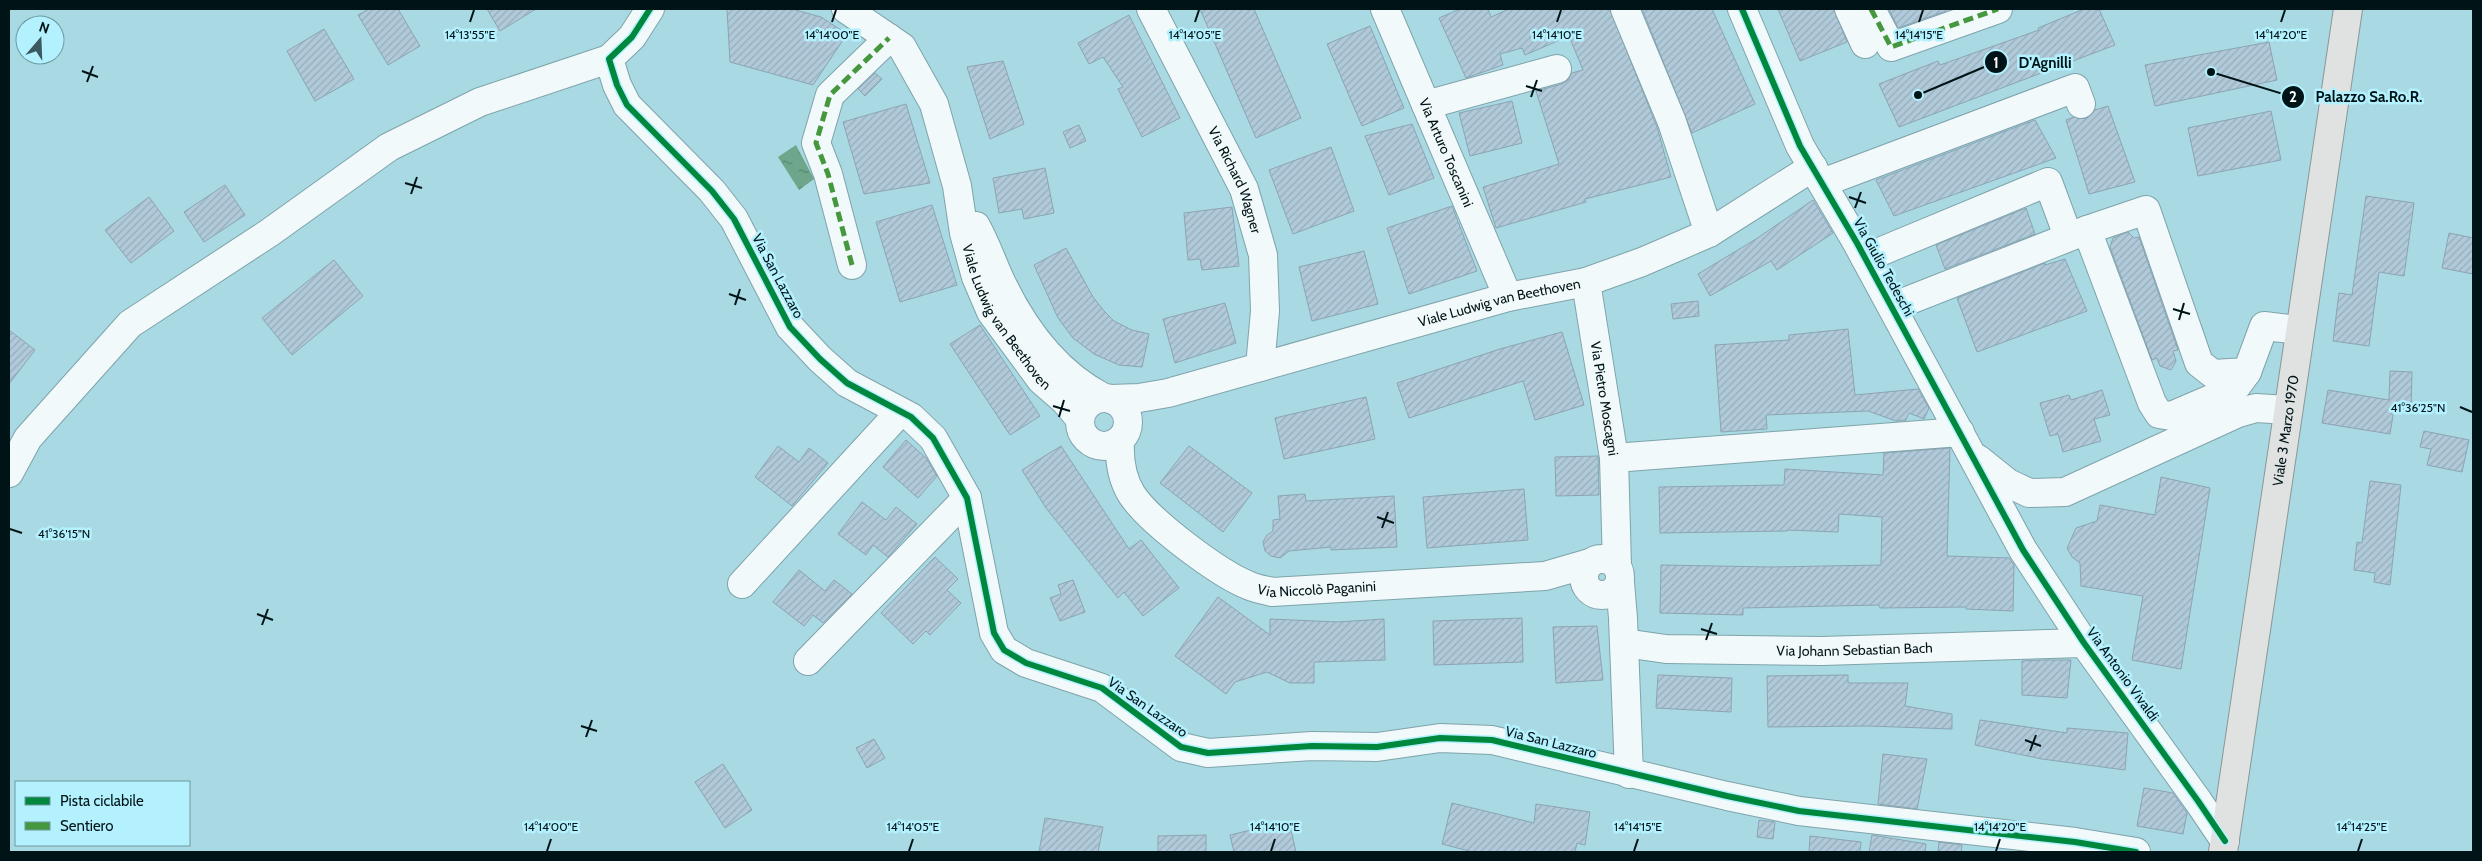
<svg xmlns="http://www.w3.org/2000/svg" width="2482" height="861" viewBox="0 0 2482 861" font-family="Cabin,sans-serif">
	<defs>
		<pattern id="water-ripples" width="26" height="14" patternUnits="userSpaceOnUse" patternTransform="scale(1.25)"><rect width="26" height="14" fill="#6da68a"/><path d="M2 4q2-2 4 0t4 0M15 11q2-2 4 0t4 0" fill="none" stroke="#578670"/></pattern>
		<pattern id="building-hatch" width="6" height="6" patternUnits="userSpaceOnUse" patternTransform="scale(1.25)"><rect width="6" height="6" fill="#b1cada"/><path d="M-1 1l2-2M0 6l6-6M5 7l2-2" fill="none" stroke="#96adba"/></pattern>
	</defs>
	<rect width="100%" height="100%" fill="#a9d9e2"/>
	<polygon fill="url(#water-ripples)" points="796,145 814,179 799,190 778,157"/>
	<g fill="url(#building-hatch)" stroke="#8ba4b5">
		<polygon points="369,9 398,9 420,46 388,65 358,15"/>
		<polygon points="487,9 536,9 500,31"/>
		<polygon points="727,9 792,9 821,17 847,34 813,85 730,62"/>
		<polygon points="1200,9 1254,9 1301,118 1256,138"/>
		<polygon points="1460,9 1488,9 1491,17 1509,9 1610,9 1657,127 1671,177 1585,199 1586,202 1496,228 1483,187 1559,164 1536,91 1562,84 1568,80 1572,73 1583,70 1569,36 1525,55 1522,48 1500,54 1503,65 1466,78 1439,18"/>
		<polygon points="1642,9 1712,9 1755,104 1692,133"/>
		<polygon points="1778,9 1834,9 1847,42 1800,61"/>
		<polygon points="1889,9 1946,9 1946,11 1898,28"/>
		<polygon points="2084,9 2099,9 2115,45 1899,127 1879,84 1938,61 1940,65 2039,30 2038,28"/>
		<polygon points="1129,15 1180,118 1142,137 1118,89 1123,87 1103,57 1089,64 1078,43"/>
		<polygon points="1370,26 1404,108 1362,126 1327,44"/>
		<polygon points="324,29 354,79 315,101 287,51"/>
		<polygon points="2269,42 2277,80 2155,106 2145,65"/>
		<polygon points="1003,61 1024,124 990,139 967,67"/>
		<polygon points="875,73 882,79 865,96 858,89"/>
		<polygon points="1512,101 1522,143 1470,156 1459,113"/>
		<polygon points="906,104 930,183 864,194 843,122"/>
		<polygon points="2108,106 2135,182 2089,194 2066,120 2074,117 2086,119 2095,110"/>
		<polygon points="2271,111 2281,160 2198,176 2188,128"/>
		<polygon points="2035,120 2056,158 1894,216 1876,180"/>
		<polygon points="1412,124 1434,178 1389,195 1365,136"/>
		<polygon points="1079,125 1086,141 1070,148 1063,132"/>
		<polygon points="1331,147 1354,211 1293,234 1269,170"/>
		<polygon points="1045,168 1054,213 1024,219 1022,209 999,213 993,178"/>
		<polygon points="225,185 245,215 204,242 184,212"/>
		<polygon points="2366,196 2414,203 2404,276 2379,272 2369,346 2333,341 2339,293 2352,295"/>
		<polygon points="149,197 174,231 131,263 105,230"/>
		<polygon points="1813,200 1833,233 1777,270 1771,261 1710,296 1698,274 1756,239"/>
		<polygon points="932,205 957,285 900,302 876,222"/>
		<polygon points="1452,206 1477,271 1409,294 1387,228"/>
		<polygon points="1232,207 1239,266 1202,270 1200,259 1188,260 1184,213"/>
		<polygon points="2026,208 2035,234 1945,269 1936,245"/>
		<polygon points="2128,232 2134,238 2139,237 2178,350 2173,351 2176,361 2171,370 2160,366 2157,358 2152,360 2110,247 2113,238"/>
		<polygon points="2449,233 2473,238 2473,274 2442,268"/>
		<polygon points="1066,248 1093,297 1104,311 1114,321 1132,330 1149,334 1142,367 1119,365 1094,354 1073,338 1058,318 1034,265"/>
		<polygon points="1364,251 1378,304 1312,321 1299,267"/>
		<polygon points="2065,259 2087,311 1977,352 1957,298 2045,263 2045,265"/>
		<polygon points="334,260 363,296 292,355 262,318"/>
		<polygon points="1698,301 1699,316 1673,319 1671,304"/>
		<polygon points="1225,303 1236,343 1175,363 1163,319"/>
		<polygon points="980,325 1040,416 1010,435 950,344"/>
		<polygon points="1848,329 1855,395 1918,389 1929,408 1924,419 1909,413 1906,420 1896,421 1868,411 1766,415 1767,429 1721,432 1715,345 1789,340 1789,335"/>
		<polygon points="9,330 35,350 9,384"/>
		<polygon points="1562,332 1584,405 1535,420 1523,381 1409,418 1397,383 1500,349"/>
		<polygon points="2390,371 2412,372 2411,410 2394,409 2390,434 2322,423 2328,390 2389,400"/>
		<polygon points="2102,390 2110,415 2094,419 2101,441 2063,452 2058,434 2050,436 2040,403 2069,395 2071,400"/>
		<polygon points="1366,397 1375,439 1284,459 1275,418"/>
		<polygon points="2424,431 2469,440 2462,472 2427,465 2431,449 2420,447"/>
		<polygon points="906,440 926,458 937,476 918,498 883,467"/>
		<polygon points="778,446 799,462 809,448 828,463 792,506 755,477"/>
		<polygon points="1061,446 1129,549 1141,540 1179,588 1143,616 1124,592 1118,598 1046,508 1022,470"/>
		<polygon points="1189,446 1252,493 1223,532 1160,483"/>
		<polygon points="1950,448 1947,556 2009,558 2014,565 2013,611 1966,609 1966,607 1880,608 1879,605 1743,608 1743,615 1660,613 1661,565 1771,567 1881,565 1882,517 1839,514 1838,532 1787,530 1787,531 1660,533 1659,487 1784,485 1785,469 1883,475 1884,453"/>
		<polygon points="1598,456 1599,495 1556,496 1555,457"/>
		<polygon points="2161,477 2210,488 2181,669 2132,660 2143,596 2081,586 2080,563 2072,557 2067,548 2076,528 2097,521 2100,505 2155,515"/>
		<polygon points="2370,481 2401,485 2390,585 2374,582 2375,573 2354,570 2357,542 2362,543"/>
		<polygon points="1524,489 1528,540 1427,548 1423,497"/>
		<polygon points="1305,494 1306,501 1394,496 1397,547 1331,550 1331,547 1289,551 1280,558 1271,556 1265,551 1263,542 1267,535 1273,531 1273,520 1280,519 1278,496"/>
		<polygon points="862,502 886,520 896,507 917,524 888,557 873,545 866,555 838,534"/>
		<polygon points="935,557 958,579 947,590 961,603 930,635 926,631 913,644 881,613"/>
		<polygon points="799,570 825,591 834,580 852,594 823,623 813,615 804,626 773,602"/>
		<polygon points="1073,580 1085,612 1060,621 1050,598 1061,594 1058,585"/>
		<polygon points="1218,597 1270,635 1270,619 1338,622 1384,619 1385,660 1314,662 1314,683 1290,683 1267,672 1235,682 1226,694 1175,656"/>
		<polygon points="1522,618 1523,662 1434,665 1433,621"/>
		<polygon points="1597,626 1603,680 1556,683 1553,627"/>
		<polygon points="2043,660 2071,660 2067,698 2022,695 2022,661"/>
		<polygon points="1658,675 1732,678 1731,712 1656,708"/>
		<polygon points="1848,675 1848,683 1908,683 1905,706 1952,714 1952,729 1868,726 1768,727 1767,676"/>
		<polygon points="1980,720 2067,733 2067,728 2128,733 2125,770 2042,759 1975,745"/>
		<polygon points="874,739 885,758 867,768 856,748"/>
		<polygon points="1883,754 1927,759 1917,809 1878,804"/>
		<polygon points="723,764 752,810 725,828 695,782"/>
		<polygon points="2144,788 2173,793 2187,813 2183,834 2137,826"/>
		<polygon points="1452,803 1534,823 1536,804 1590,812 1585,845 1577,843 1575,852 1473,852 1442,844"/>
		<polygon points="1045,818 1103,827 1098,852 1039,852"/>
		<polygon points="1759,820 1775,822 1773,839 1757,837"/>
		<polygon points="1289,821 1296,852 1234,852 1230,835"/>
		<polygon points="1206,835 1206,852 1158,852 1158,836"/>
		<polygon points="1872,835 1926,844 1925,852 1869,852"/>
		<polygon points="1810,836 1861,842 1860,852 1809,852"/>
		<polygon points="1939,842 1962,845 1961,852 1938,852"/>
	</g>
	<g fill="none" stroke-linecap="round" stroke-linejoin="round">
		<defs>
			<g id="minor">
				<polyline points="650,9 632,37 609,59 617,85 627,105 712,191 734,219 790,327 820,359 847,383 911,417 933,438 967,498 994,633 1004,650 1026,663 1102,688 1181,747 1208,753 1312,746 1377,747 1440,738 1492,740 1727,796 1799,811 2075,842 2136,852"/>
				<path id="s1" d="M846,9L902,47L934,104L957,186L964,233L976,277L991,312L1041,380L1065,401L1080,419"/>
				<path id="s2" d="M1151,9L1244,189L1263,255L1265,311L1260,367"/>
				<path id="s3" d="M1385,9L1508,297"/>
				<polyline points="1625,9 1672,122 1709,233"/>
				<polyline points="1742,9 1800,146 1857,243 2023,550 2084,643 2198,801 2225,841"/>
				<polyline points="1849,9 1865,44"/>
				<polyline points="1871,9 1891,47 1998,9"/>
				<polyline points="1426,105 1557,69"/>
				<polyline points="1822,183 2075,88 2081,104"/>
				<path d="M976,226C985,242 991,259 998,275C1021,326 1054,372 1104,398"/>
				<polyline points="2087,230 2146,210 2199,363 2213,374 2247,372 2264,326 2299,330"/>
				<polyline points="1865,258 2048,182 2068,236"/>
				<polyline points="852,265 828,174 816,143 830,95 889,38"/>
				<path id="s4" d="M1586,282L1614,458L1617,566"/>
				<polyline points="1892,307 2087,230 2152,403 2159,414 2171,416 2220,395 2236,387 2247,372"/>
				<circle cx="1104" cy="422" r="24"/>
				<path id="s5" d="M1111,399L1139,398L1168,393L1508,297L1586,282L1642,262L1709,233L1813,167"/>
				<path id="s6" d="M1120,440C1119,459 1121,478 1132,495C1150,522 1219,574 1250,586C1257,589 1265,590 1272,592L1545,576L1590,563"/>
				<polyline points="1614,458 1960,432"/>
				<polyline points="1978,459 2008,483 2029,493 2065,492 2238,413 2256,408 2288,410"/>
				<polyline points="9,473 28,438 130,324 269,233 389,147 480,102 609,59"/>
				<circle cx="1602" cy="577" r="18"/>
				<polyline points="1620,583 1623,618 1629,774"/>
				<polyline points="742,584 900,412"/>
				<path id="s7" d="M1624,643L1666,649L1822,651L2084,643"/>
				<polyline points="808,661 967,498"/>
			</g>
			<g id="major">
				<path id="s8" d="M2223,852L2348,9"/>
			</g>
		</defs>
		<use href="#minor" stroke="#7ea4ab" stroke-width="30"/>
		<use href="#major" stroke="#899799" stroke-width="30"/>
		<use href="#minor" stroke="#f2f9fb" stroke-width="28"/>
		<use href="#major" stroke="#e0e2e2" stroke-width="28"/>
		<g stroke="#46983e" stroke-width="5" stroke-dasharray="10 5" stroke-linecap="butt">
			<polyline points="1871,9 1891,47 1998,9"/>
			<polyline points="852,265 828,174 816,143 830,95 889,38"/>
		</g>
		<defs>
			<g id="cycleway">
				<polyline points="650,9 632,37 609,59 617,85 627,105 712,191 734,219 790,327 820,359 847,383 911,417 933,438 967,498 994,633 1004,650 1026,663 1102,688 1181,747 1208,753 1312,746 1377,747 1440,738 1492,740 1727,796 1799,811 2075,842 2136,852"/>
				<polyline points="1742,9 1800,146 1857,243 2023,550 2084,643 2198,801 2225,841"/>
			</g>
		</defs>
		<use href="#cycleway" stroke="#b4f1fe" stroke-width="9"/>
		<use href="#cycleway" stroke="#00873e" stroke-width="6"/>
	</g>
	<path fill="none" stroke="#001418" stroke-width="2" d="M470,22L474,10M832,22L836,10M1195,22L1199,10M1557,22L1561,10M1919,22L1923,10M2281,22L2285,10M82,71L98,77M87,82L93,66M1526,86L1542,91M1531,97L1537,80M405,183L422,188M411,194L417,177M1849,197L1866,203M1855,208L1861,192M729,294L746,300M735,305L740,289M2173,309L2190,314M2179,320L2184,303M1053,406L1070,411M2460,407L2472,412M1059,417L1064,400M1377,517L1394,523M1382,528L1388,512M10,529L22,533M257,614L273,620M262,625L268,609M1701,629L1717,634M1706,640L1712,623M581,726L597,731M586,737L592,720M2025,740L2041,746M2030,751L2036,735M547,851L551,839M909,851L913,839M1271,851L1275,839M1634,851L1638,839M1996,851L2000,839M2358,851L2362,839"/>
	<g text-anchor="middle" stroke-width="5" stroke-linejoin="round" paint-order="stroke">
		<g font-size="14" fill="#001418" stroke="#b4f1fe">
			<text dy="5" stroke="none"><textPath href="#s3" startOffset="156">Via Arturo Toscanini</textPath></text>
			<text dy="5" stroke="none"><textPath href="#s2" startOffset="191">Via Richard Wagner</textPath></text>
			<text transform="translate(1884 267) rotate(61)" y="5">Via Giulio Tedeschi</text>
			<text transform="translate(778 276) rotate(62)" y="5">Via San Lazzaro</text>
			<text dy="5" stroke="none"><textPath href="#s5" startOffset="401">Viale Ludwig van Beethoven</textPath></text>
			<text dy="5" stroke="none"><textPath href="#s1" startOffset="361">Viale Ludwig van Beethoven</textPath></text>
			<text dy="5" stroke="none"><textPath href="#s4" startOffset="118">Via Pietro Moscagni</textPath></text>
			<text dy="5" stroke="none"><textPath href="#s8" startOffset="426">Viale 3 Marzo 1970</textPath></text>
			<text dy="5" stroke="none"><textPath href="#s6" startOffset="275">Via Niccolò Paganini</textPath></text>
			<text dy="5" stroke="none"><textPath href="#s7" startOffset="231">Via Johann Sebastian Bach</textPath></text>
			<text transform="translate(2123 674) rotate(54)" y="5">Via Antonio Vivaldi</text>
			<text transform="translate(1148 707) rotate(35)" y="5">Via San Lazzaro</text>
			<text transform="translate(1551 742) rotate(14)" y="5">Via San Lazzaro</text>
		</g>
	</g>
	<g font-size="12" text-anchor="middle" fill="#001418" stroke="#b4f1fe" stroke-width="5" stroke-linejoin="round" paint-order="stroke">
		<text x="2281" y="39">14°14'20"E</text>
		<text x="470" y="39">14°13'55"E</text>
		<text x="832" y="39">14°14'00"E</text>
		<text x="1195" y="39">14°14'05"E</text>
		<text x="1557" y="39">14°14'10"E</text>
		<text x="1919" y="39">14°14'15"E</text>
		<text x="2418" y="412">41°36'25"N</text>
		<text x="64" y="538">41°36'15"N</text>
		<text x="551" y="831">14°14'00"E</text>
		<text x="913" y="831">14°14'05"E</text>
		<text x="1275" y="831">14°14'10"E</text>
		<text x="1638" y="831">14°14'15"E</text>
		<text x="2000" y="831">14°14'20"E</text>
		<text x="2362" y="831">14°14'25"E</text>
	</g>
	<path fill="none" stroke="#001418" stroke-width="2" d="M1918 95L1996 62M2211 72L2293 97"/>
	<g fill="#001418" stroke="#b4f1fe" stroke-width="2">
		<circle cx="1918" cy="95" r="5"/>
		<circle cx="2211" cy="72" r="5"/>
		<circle cx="1996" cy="62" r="12"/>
		<circle cx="2293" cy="97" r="12"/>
	</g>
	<g font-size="15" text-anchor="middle" font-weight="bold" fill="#fff">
		<text x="1996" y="68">1</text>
		<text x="2293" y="102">2</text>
	</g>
	<g font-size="15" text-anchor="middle" font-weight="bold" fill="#001418" stroke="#b4f1fe" stroke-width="5" stroke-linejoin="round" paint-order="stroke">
		<text x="2045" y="68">D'Agnilli</text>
		<text x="2369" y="102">Palazzo Sa.Ro.R.</text>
	</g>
	<rect width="2482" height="861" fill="none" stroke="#001418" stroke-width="20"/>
	<rect x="15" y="781" width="175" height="65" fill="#b4f1fe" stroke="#6c99a2"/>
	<rect x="25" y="797" width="25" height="8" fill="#00873e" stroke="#6c99a2"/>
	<text x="60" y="806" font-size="15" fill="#001418">Pista ciclabile</text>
	<rect x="25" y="822" width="25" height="8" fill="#46983e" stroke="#6c99a2"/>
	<text x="60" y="831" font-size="15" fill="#001418">Sentiero</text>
	<g transform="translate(40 40) rotate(19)"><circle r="24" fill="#b4f1fe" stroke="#6c99a2"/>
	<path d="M0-4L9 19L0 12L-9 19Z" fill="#3b595f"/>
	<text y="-8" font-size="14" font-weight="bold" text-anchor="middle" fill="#001418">N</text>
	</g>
</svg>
